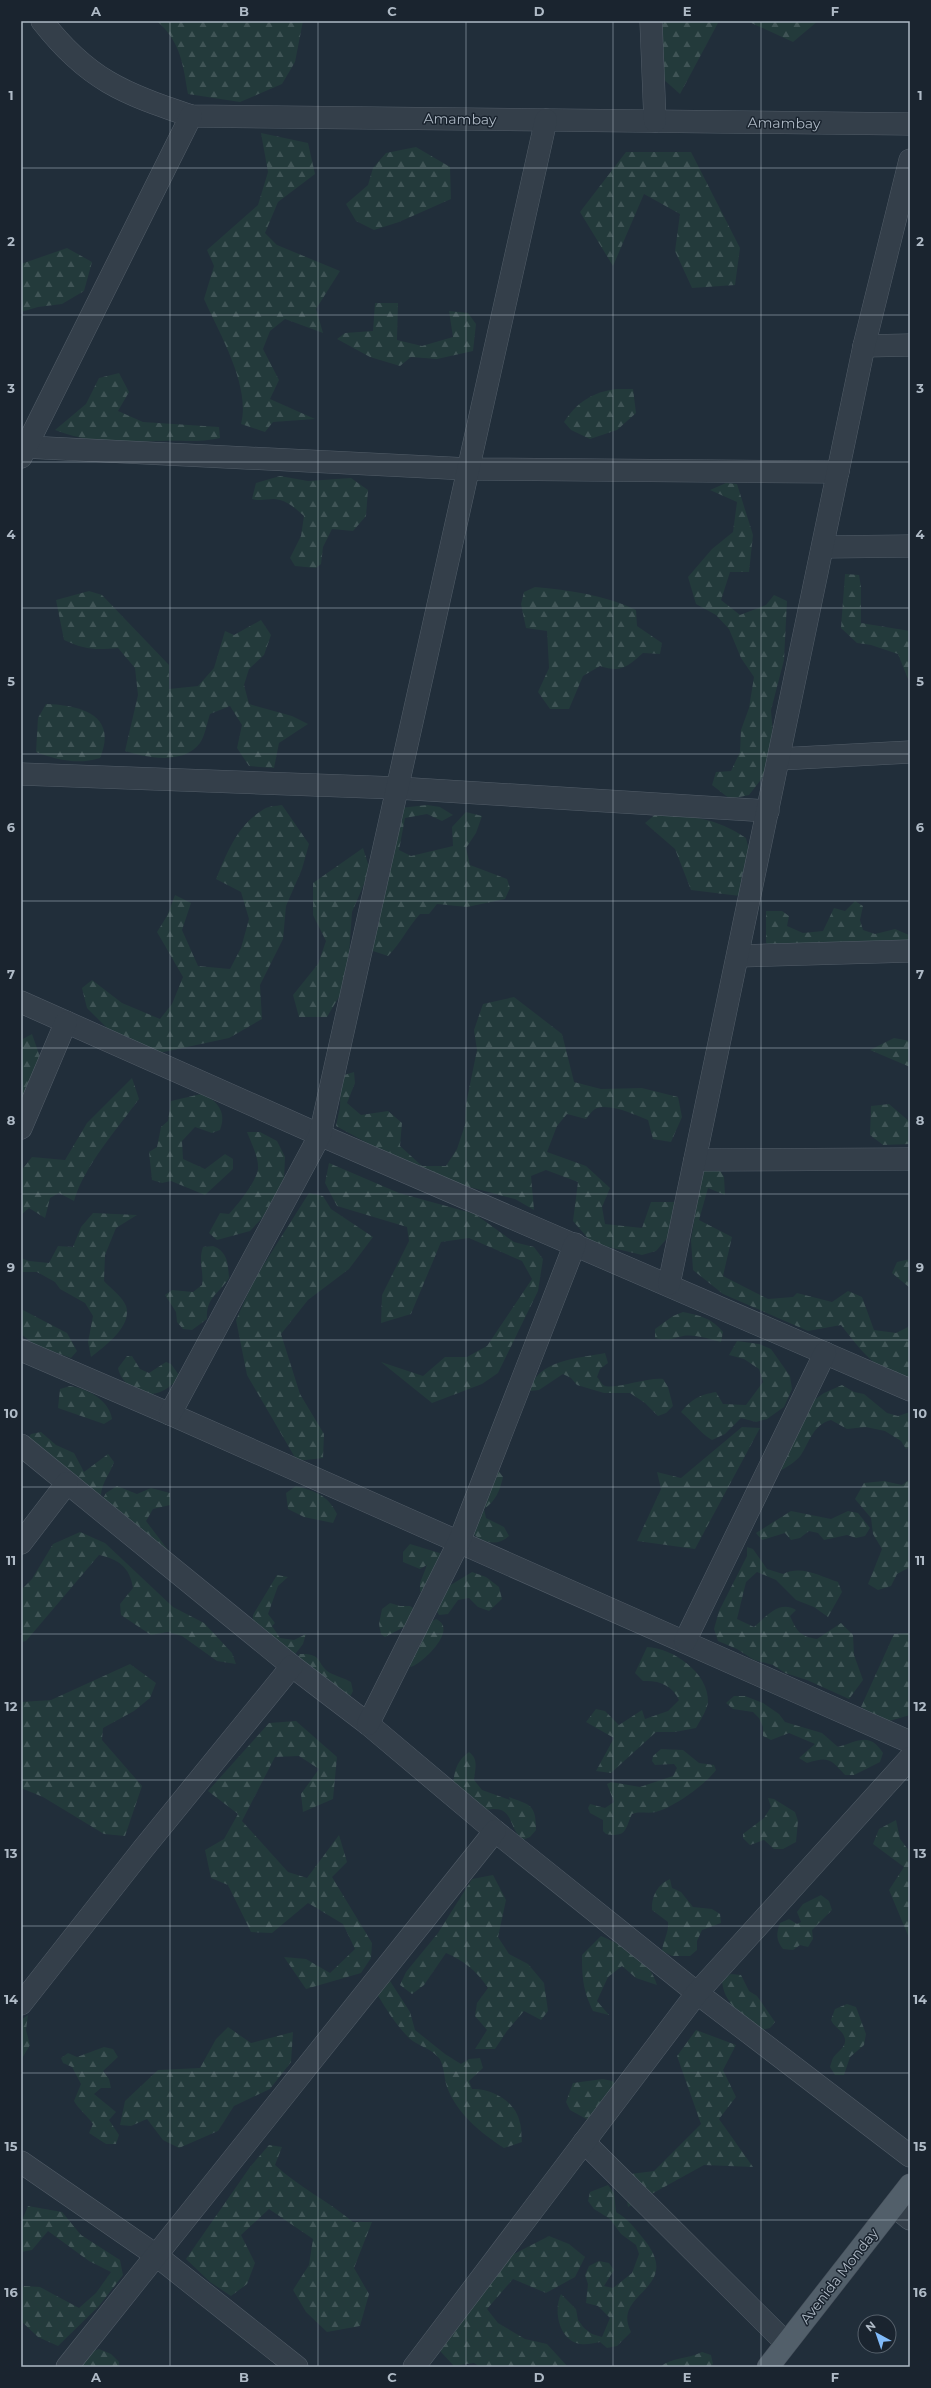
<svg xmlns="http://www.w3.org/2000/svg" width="931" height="2388" viewBox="0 0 931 2388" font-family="Montserrat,sans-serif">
	<defs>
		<pattern id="forest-firs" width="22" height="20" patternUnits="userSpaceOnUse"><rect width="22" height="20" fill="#233a3b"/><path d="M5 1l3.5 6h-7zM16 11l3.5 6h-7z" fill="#405456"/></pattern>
	</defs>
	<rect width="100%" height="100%" fill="#212e3a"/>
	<g fill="url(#forest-firs)">
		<path d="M157,21H303L295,62L282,84L240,102L188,94C183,65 181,42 157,21Z"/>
		<polygon points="657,21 719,21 680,94 662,78"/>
		<polygon points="747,21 818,21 793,42"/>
		<path d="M261,133L308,143L315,174L278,202L265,233L277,245L340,271L316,309L323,333L285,319L270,331L263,349L279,380L270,399L315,419L273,422L265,432L241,424C251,386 219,333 204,299L214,266L207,250L258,205L268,172Z"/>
		<polygon points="416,147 450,167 451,199 399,222 374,230 356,221 346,204 368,185 373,168 386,153"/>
		<polygon points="626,152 691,152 740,248 735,285 692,288 675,251 680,214 644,194 613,266 580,212"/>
		<polygon points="67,248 92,262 84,291 62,304 38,307 21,312 21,264"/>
		<polygon points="375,303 398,303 397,340 422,346 453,337 449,311 468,313 476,324 473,351 437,359 411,357 400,366 370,357 337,339 345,333 373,331"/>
		<path d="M119,373L129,392L118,411L143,422L219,427L220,438C197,443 184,440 162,441C124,442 91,444 55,430L86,404L99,378Z"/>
		<path d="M616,389H633L636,413L617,430L590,439L571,430L564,422C577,402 593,392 616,389Z"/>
		<path d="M280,476L308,481L351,478L368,490L366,516L353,531L332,529L323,547L321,564L316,568L295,566L290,558L301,536L304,516C295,508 287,500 274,499C266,499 261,501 252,499L256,483Z"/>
		<polygon points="726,483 737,484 753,535 749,572 730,572 721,600 740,615 766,605 774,595 787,601 784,660 771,710 773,735 763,777 749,795 730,799 712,785 716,772 731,771 740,752 741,730 749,708 754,677 741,658 729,629 716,615 696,604 688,577 712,549 733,532 737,502 710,490"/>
		<polygon points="845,574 859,575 861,587 861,623 910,631 910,679 908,679 898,654 871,645 857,643 841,628"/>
		<path d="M535,587C569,590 605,595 636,610L637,626L662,643L660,654L643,653C627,667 621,673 600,666L583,676L569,709H550L538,692L549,668L547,631L526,628L521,604L524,592Z"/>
		<path d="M89,591L102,595L169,665V689L198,686L214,668L225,631L234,635L261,620L271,635L264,655L249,669L244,685L249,704L292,716L308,724L279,743L274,768L249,766L237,748L242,725L230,706L210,714C207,723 205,736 200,743C184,765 147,758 125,751L138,695L135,668L118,648C96,650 85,650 64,640L56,600Z"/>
		<path d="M46,704C81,705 118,715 100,758C78,765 57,760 36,752L38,718Z"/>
		<path d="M282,805L309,844L302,869L286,906L283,939L260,985L262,1019L229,1038L159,1053L113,1034L87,1008L82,988L92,980L122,1003L160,1019L172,1004L183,977L157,932L167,916L175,895L191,903L182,930L198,966L230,969L241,948L249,919L241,892L216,879C227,853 237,825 264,809C269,806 276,806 282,805Z"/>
		<path d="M427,805L440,807L453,815L442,821L427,814L405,818L399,850L411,856L453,846L452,827L466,812L482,816L476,833L466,848L470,865L507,879L510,888L505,899L467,907L437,904L429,914H420C408,927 401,943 388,956L370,950L400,808Z"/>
		<path d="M657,813C692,816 716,818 746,838L750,855L742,875L740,896L691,890L675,849L645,823Z"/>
		<polygon points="363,848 370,870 352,912 349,955 340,995 327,1017 299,1017 293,995 318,964 326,941 313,915 313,883"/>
		<polygon points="855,901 863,906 860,920 863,930 875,934 895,929 909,935 906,948 781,951 766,943 766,911 782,911 789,916 787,926 803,933 823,931 834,908 845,911"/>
		<path d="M514,997L562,1034L574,1082L601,1089L642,1088L678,1097L682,1117L671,1142L653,1139L648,1120C635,1115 609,1102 595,1109C592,1111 588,1116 586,1119L567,1114L557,1126L547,1152L586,1166L610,1188L602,1207L605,1224L642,1228L651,1202H677L670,1235L656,1251L642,1255L592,1243L573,1221L578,1182L546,1170L531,1176L534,1210L515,1199L428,1176L336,1126L340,1107L341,1076L354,1072L355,1083L347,1103L361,1115L388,1111L402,1123L400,1146L422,1166H446L457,1149L465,1125L466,1104L477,1050L474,1030L483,1004Z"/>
		<polygon points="32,1034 40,1057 21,1100 21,1040"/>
		<polygon points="894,1038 910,1041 910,1067 870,1050"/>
		<path d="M132,1078L139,1099C118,1128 84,1166 74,1201L59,1193L50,1198L45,1218L29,1208L21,1215V1171L32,1157L65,1160L87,1123Z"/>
		<path d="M201,1094C218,1100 227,1113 220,1130L212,1133L195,1127L182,1141L183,1159L205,1169L225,1154L233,1159V1169L205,1195L171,1181L162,1183L152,1180L149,1152L157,1147L161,1127L168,1121L171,1101Z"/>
		<polygon points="889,1104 910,1122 910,1144 883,1145 870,1135 871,1106"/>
		<path d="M247,1132H260L277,1141L285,1157L284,1181L266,1214L250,1231L217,1240L209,1233L220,1213L229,1214C238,1204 256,1182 258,1169C259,1157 251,1143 247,1132Z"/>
		<polygon points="329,1163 399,1193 475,1214 514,1242 534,1247 543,1259 538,1291 498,1373 482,1384 432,1403 381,1362 423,1376 445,1357 467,1357 487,1346 532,1279 522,1261 469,1238 441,1242 411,1314 381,1323 382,1295 409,1241 407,1227 337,1206 325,1183"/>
		<path d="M703,1167L719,1169L724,1177L725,1195L708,1188L699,1220L732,1237L723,1276L768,1299L793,1297L797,1293L832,1302L848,1291L862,1297L874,1330L896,1333L910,1326V1382C876,1371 862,1352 841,1325L808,1331L723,1294L693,1270L691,1240Z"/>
		<polygon points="309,1193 323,1196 331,1209 373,1237 349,1269 308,1300 281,1334 300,1394 324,1434 323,1458 297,1461 247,1375 236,1320 254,1280"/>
		<path d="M93,1213L137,1215L116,1228L105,1255L104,1281C110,1288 123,1297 126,1306C133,1326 104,1347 91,1357L88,1342L93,1316L85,1303L60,1289L55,1282L37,1272H21V1258L29,1261L49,1263L58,1246L73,1247L81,1227Z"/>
		<path d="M213,1246C228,1252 228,1264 229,1278C218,1295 206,1297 207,1319L192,1330L183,1329L177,1322L176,1312L165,1295L172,1290L193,1292L202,1285C204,1271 198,1261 203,1247Z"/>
		<polygon points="910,1259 910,1288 892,1273 897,1262"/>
		<polygon points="21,1309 67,1333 77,1351 71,1358 35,1345 21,1334"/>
		<path d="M683,1312C699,1315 712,1318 723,1332L721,1342C709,1339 695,1334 683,1336C671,1339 668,1341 655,1338V1329L673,1316Z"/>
		<path d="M737,1341L759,1344L771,1349L790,1376L792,1389L784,1407L767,1419L756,1422L741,1418L725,1434L712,1440C699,1432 693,1422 681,1412C692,1399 699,1395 716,1392L723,1404L746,1405L763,1382L759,1369L744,1359L729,1355Z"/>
		<path d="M605,1353L608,1363L600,1369L597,1377C599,1379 601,1383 603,1385C613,1391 646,1377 663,1379L668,1387L673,1406L666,1413L658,1416L645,1403L630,1393H604L577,1385L571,1378L563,1374L539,1390L530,1391C535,1360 580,1358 605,1353Z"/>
		<path d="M127,1356H132L140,1369L149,1373L166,1362L171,1364L179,1375L178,1379C172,1385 165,1391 157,1393C141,1398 121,1384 118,1368Z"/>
		<path d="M842,1385L854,1392L864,1394L887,1413L898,1416L910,1412V1447L906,1449L901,1441L885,1431L866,1427L847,1429L831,1420C813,1425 810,1441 801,1455C796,1462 785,1468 778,1472L808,1404L824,1393Z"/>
		<path d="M70,1386C88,1389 109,1400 112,1419L104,1424L58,1408L60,1389Z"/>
		<polygon points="742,1427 760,1428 695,1549 637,1541 661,1489 657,1472 681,1478"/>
		<path d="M41,1432L56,1445L74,1453L84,1472L108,1454L114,1462C110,1474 102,1482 101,1495L91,1500L25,1443L31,1434Z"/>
		<path d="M497,1469L503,1477C500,1490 496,1501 484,1509L486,1518L504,1527L509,1536C496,1548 480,1542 469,1530Z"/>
		<polygon points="910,1479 910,1567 897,1574 891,1586 878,1590 868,1584 882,1549 873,1534 871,1518 855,1499 864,1483 884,1481 902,1485"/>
		<polygon points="117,1486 137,1494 151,1488 170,1493 170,1505 153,1509 146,1521 181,1567 99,1506 106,1493"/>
		<path d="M296,1486C316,1492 327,1494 337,1514L333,1523L304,1517L288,1509L286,1493Z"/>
		<polygon points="791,1511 831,1519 848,1511 858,1513 870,1528 865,1536 856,1538 847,1535 824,1540 818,1533 809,1531 800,1538 791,1540 785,1533 762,1540 756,1533"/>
		<path d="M80,1532L105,1543L173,1607L204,1623L232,1653L236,1664L217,1661L182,1636L168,1632L151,1635L121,1615L120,1604L133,1588C130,1567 118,1559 99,1555L26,1641L21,1642V1590L32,1579L53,1544Z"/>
		<polygon points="410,1544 446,1555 430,1587 420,1592 420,1583 427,1565 420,1569 403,1562 403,1552"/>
		<path d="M747,1547L753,1549L767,1569L783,1574C802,1565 819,1576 838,1582L842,1592L828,1617L814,1607L796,1600L776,1580L757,1572L746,1582L737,1619L754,1627C767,1616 779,1600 796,1610L790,1616C797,1632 800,1636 817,1639L841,1623L853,1635L854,1655L863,1680L849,1699L807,1680L785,1673L773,1665L754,1660L737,1649L718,1641L714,1629L719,1611L747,1556Z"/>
		<polygon points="472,1572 486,1577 499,1587 502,1599 489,1611 478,1607 469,1598 458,1600 448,1614 439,1615 433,1604 449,1586"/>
		<polygon points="277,1575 288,1577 278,1586 268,1614 275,1623 272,1626 280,1638 294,1640 306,1634 303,1644 293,1657 252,1634 253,1615"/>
		<path d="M390,1603L400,1606H410L432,1621L436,1619C459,1629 423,1663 411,1667L407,1664L406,1626L385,1637L381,1634L379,1624L382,1609Z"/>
		<polygon points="910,1633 910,1715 886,1722 861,1707 894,1634"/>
		<path d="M647,1647C673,1648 709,1673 708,1702C707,1710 700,1721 696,1728L675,1732H656L611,1773L596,1771L614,1738L586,1722L596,1709L605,1711L619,1725L642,1710L645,1719L668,1711L679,1700C672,1685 659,1680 643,1681L635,1673Z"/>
		<path d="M299,1654C324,1653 315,1663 330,1673C336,1676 344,1678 351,1682L353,1691L349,1699L296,1665Z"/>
		<polygon points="130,1664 156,1683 150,1698 134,1711 103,1728 102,1740 142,1786 125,1836 104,1834 43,1797 21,1788 21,1702 51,1700"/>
		<path d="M734,1696H745L763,1703L779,1714L785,1722L822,1733L838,1747C857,1742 869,1731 883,1753L880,1762L854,1775H845C831,1759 828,1756 807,1763L799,1758L815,1744L789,1733L771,1740L763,1736V1727L759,1718L753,1712L733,1709L726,1703Z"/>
		<polygon points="296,1721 337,1757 333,1799 303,1812 301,1794 319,1769 299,1756 275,1757 242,1821 288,1872 307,1878 339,1835 347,1862 332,1877 372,1943 371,1958 361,1973 306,1989 284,1957 306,1959 330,1973 355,1949 343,1924 308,1903 272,1933 251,1932 228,1885 211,1878 205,1850 224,1839 238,1814 208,1791 269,1723"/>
		<path d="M661,1749L683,1750L699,1763L714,1765L716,1770C705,1785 674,1807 656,1812C647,1814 640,1811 632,1814C625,1829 627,1838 606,1834L603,1831V1820L590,1813L588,1808L590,1804L605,1808L614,1802L607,1784L611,1782L640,1787L673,1776L677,1768L674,1764L655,1765L652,1761L653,1756Z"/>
		<path d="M469,1752C479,1759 475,1769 474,1780L482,1790L510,1800L509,1797C530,1805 536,1804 536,1830L530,1837L522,1840C507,1825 514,1802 483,1811L453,1787C454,1772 456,1761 469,1752Z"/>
		<polygon points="768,1798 774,1799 795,1812 798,1821 796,1842 783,1849 774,1849 764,1840 750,1845 743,1838 743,1834 764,1818 771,1807"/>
		<polygon points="896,1820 900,1839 910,1852 910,1940 889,1890 904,1867 873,1844 879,1829"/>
		<path d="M493,1875L506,1900L498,1937L509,1954L528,1964L544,1983L548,2011L541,2020L524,2011L507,2031L495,2049H475L487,2030L475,2016L477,2003L488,1988C477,1971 464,1961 446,1953L424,1985L412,1994L400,1985L406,1972L438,1933L472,1879Z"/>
		<path d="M670,1879L672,1888L681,1892L693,1907L712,1909L720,1914L721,1923L702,1930L697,1941V1950L690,1956H672L662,1951C663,1940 669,1933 668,1922L652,1910C651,1896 658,1884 670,1879Z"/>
		<path d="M821,1895L829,1901L832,1910L812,1930L813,1939L808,1947L800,1945L793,1950L783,1949C776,1940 776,1934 780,1923L789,1919L797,1924L801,1922L797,1912L803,1904Z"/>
		<path d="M601,1936C623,1945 650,1960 657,1985L636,1978L622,1966L608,1977L597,2001L609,2015L593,2011C583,1990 582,1978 582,1955Z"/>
		<path d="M731,1974L741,1975L749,1991L757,1996L775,2022L770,2028L762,2030C744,2019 722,2002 722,1979Z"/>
		<path d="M390,1981L410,2012L415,2030L445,2054L461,2064L469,2059L480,2058L483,2068L469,2081L472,2089C491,2088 516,2101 520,2123C522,2129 521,2136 522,2142L504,2148C481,2133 457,2114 447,2087C444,2079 444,2064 439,2058C429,2047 418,2046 409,2038C396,2025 386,2009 377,1994Z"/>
		<path d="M847,2004L856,2007L866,2034L864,2045L850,2057L844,2075H835L830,2067C831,2064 832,2060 833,2058C838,2050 850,2046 843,2034C839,2028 835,2028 831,2020L835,2009Z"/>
		<polygon points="28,2015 26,2030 30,2045 21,2060 21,2020"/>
		<polygon points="228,2027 251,2043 293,2032 291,2062 270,2089 234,2106 218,2131 179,2148 163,2140 147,2119 131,2126 120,2125 125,2101 158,2070 200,2068 216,2039"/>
		<polygon points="696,2030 736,2045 723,2070 736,2097 719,2119 753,2167 704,2165 628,2207 623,2175 654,2171 701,2124 677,2056"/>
		<path d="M104,2047L113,2049L118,2057L103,2071L109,2079L111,2088H101L94,2094L116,2112L109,2120L119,2135L116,2144H106L89,2133L93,2124C87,2115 79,2110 74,2101L81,2084L72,2067L63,2063L61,2058L68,2053L77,2057Z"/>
		<polygon points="603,2079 612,2081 619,2087 588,2120 570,2110 566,2102 573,2083"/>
		<path d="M269,2145L282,2147L275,2165C299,2187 328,2201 353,2222H372L354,2268L369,2294L360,2326L327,2332L306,2312L293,2290L309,2265L313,2239L269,2209L241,2235L255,2263L247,2284L231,2296L210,2282L186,2259L250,2167Z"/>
		<path d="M608,2185L614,2193L616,2212C627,2218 634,2227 642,2237C687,2290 610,2291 631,2332L617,2346L607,2348L600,2342C594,2343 587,2345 580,2344C559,2340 553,2311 561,2294L576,2309L578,2320L584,2328L592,2334L602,2337L610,2318L598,2306L586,2303L588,2284L585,2275L589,2266L599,2261L609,2263L614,2270L604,2286L613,2288L632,2273L639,2254L636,2245L621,2234L610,2219L594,2209L588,2201L590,2192Z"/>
		<polygon points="28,2206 62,2212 81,2235 120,2260 123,2275 99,2306 58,2346 38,2337 21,2321 21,2289 24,2286 40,2287 79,2308 96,2293 111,2272 89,2261 48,2231 32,2250 21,2252 21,2223"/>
		<polygon points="549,2236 569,2244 585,2257 575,2277 546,2293 513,2279 487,2309 498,2323 525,2339 547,2344 568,2367 480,2367 474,2363 454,2366 440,2351 510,2256"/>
		<polygon points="99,2349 111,2354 119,2362 119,2367 73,2367 90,2352"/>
		<path d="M702,2352L711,2355L713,2364L709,2367H660C672,2357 688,2359 702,2352Z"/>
	</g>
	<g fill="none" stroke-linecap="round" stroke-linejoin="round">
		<defs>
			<g id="minor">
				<path d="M42,21C88,80 123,93 191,116L910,124"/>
				<polyline points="651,21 655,121"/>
				<polyline points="864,346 910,345"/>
				<polyline points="21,445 26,447 468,469 838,472"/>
				<polyline points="21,457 191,116"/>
				<polyline points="823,547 910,546"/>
				<polyline points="779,759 910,752"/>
				<polyline points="21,774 397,788 768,811"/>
				<polyline points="738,956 910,951"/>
				<polyline points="21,1002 320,1135 910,1390"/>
				<polyline points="21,1128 66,1022"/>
				<polyline points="695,1160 910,1159"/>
				<polyline points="669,1284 864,346 910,160"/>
				<polyline points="21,1350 170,1414 910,1742"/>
				<polyline points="170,1414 320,1135 546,120"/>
				<polyline points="21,1445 292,1666 368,1724 495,1831 697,1993 910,2156"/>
				<polyline points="21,1543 67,1483"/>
				<polyline points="685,1641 825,1353"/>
				<polyline points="368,1724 459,1542 575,1244"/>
				<polyline points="21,2004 143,1849 292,1666"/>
				<polyline points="584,2142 786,2343"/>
				<polyline points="21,2162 157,2256 297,2367"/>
				<polyline points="894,2206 910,2219"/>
				<polyline points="67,2367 495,1831"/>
				<polyline points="414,2367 697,1993 910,1758"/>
			</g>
			<polyline id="major" points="768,2367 910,2185"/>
		</defs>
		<use href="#minor" stroke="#525d68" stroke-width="23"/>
		<use href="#major" stroke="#414b56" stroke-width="23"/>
		<use href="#minor" stroke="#343f4a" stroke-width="22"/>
		<use href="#major" stroke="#525f6a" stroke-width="22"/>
	</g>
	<path fill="none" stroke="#afbac6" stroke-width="1" stroke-opacity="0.55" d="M170,21V2367M318,21V2367M466,21V2367M613,21V2367M761,21V2367M21,168H910M21,315H910M21,462H910M21,608H910M21,754H910M21,901H910M21,1048H910M21,1194H910M21,1340H910M21,1487H910M21,1634H910M21,1780H910M21,1926H910M21,2073H910M21,2220H910"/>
	<g text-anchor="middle" stroke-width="3" stroke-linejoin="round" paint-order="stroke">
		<g font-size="14" fill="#afbac6" stroke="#1a242f">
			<text transform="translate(460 119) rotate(1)" y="5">Amambay</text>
			<text transform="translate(784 123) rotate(1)" y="5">Amambay</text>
			<text transform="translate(839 2276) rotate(-52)" y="5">Avenida Monday</text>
		</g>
	</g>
	<rect width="931" height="2388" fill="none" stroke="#1a242f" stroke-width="44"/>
	<g transform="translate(877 2334) rotate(320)"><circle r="19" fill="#1a242f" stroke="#56606b"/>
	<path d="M0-3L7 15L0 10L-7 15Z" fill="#81bbfa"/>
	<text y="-6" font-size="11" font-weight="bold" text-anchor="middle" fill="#afbac6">N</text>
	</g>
	<rect x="22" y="22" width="887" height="2344" fill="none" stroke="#afbac6" stroke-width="1.5"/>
	<g font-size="13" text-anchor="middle" font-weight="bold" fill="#afbac6">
		<text x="96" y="16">A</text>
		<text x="244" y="16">B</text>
		<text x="392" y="16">C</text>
		<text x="539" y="16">D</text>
		<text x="687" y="16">E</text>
		<text x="835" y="16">F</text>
		<text x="11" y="100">1</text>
		<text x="920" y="100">1</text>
		<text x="11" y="246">2</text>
		<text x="920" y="246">2</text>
		<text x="11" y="393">3</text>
		<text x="920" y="393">3</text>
		<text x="11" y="539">4</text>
		<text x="920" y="539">4</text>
		<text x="11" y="686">5</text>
		<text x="920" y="686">5</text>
		<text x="11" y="832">6</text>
		<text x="920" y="832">6</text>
		<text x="11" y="979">7</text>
		<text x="920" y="979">7</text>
		<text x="11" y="1125">8</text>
		<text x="920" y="1125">8</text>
		<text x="11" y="1272">9</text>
		<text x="920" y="1272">9</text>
		<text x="11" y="1418">10</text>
		<text x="920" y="1418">10</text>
		<text x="11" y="1565">11</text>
		<text x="920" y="1565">11</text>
		<text x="11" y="1711">12</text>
		<text x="920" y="1711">12</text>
		<text x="11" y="1858">13</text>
		<text x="920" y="1858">13</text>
		<text x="11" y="2004">14</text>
		<text x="920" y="2004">14</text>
		<text x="11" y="2151">15</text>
		<text x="920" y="2151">15</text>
		<text x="11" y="2297">16</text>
		<text x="920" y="2297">16</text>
		<text x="96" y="2382">A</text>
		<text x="244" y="2382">B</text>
		<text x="392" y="2382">C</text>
		<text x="539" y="2382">D</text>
		<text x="687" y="2382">E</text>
		<text x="835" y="2382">F</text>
	</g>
</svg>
